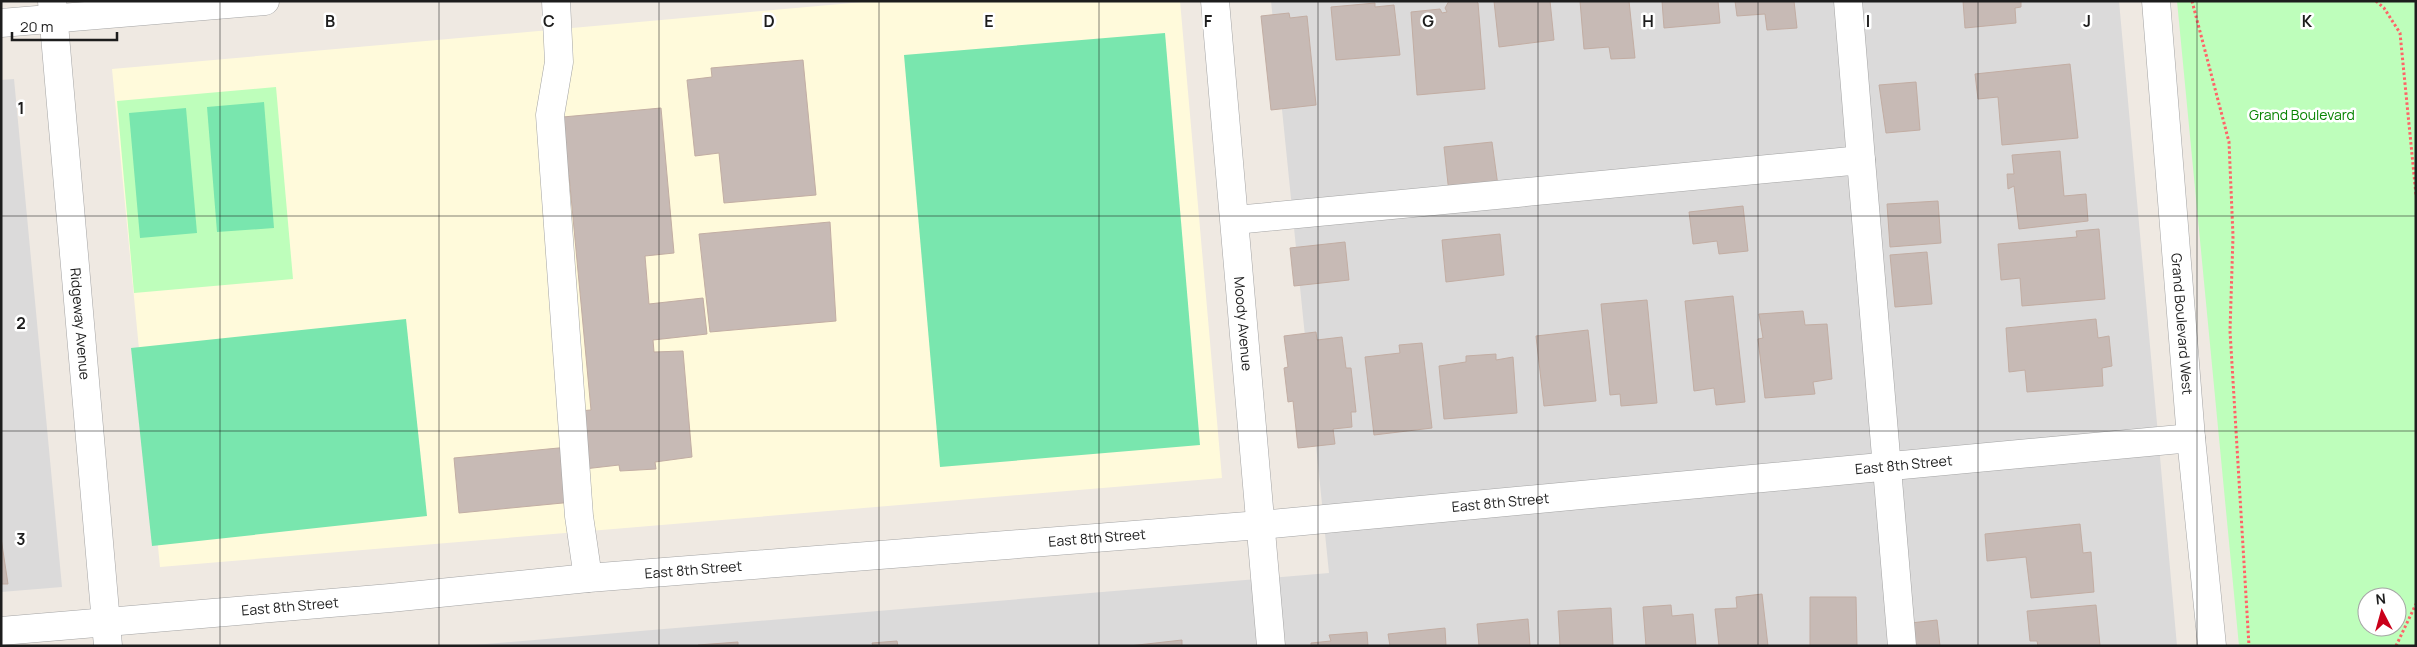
<svg xmlns="http://www.w3.org/2000/svg" width="2417" height="647" viewBox="0 0 2417 647" font-family="Manrope,sans-serif">
	<rect width="100%" height="100%" fill="#efe9e2"/>
	<g fill="#dbdada">
		<polygon points="1271,1 2119,1 2177,646 462,646 1329,573"/>
		<polygon points="14,79 62,587 1,592 1,80"/>
	</g>
	<polygon fill="#fffadb" points="874,1 1180,1 1222,478 160,567 112,69"/>
	<g fill="#befebb" fill-rule="evenodd">
		<path d="M2177,1H2416V646H2239ZM2367,597H2397V627H2367Z"/>
		<polygon points="276,87 293,279 134,293 117,101"/>
	</g>
	<g fill="#79e6ae">
		<polygon points="1165,33 1200,445 940,467 904,55"/>
		<polygon points="264,102 274,228 217,232 207,107"/>
		<polygon points="186,108 197,233 140,238 129,113"/>
		<polygon points="406,319 427,516 152,546 131,348"/>
	</g>
	<g fill="#c7bab5" stroke="#c2ada3">
		<polygon points="1449,1 1476,1 1478,3 1485,89 1417,95 1411,12 1440,9 1442,13 1447,12 1445,8"/>
		<polygon points="1494,1 1550,1 1554,40 1499,47"/>
		<polygon points="1580,1 1629,1 1635,58 1611,59 1609,47 1584,49"/>
		<polygon points="1662,1 1718,1 1720,23 1664,28"/>
		<polygon points="1735,1 1794,1 1797,28 1767,30 1765,14 1737,16"/>
		<polygon points="1963,1 2021,1 2021,7 2015,8 2016,23 1965,28"/>
		<polygon points="1375,3 1375,7 1394,5 1400,55 1336,60 1331,7"/>
		<polygon points="1289,13 1290,18 1307,16 1316,105 1271,110 1261,16"/>
		<polygon points="803,60 816,195 724,203 719,153 695,156 687,80 712,77 711,68"/>
		<polygon points="2070,64 2078,138 2002,145 1998,97 1978,99 1975,74"/>
		<polygon points="1916,82 1920,130 1886,133 1879,85"/>
		<polygon points="661,108 674,253 645,256 649,304 703,298 707,334 653,340 654,352 683,351 692,457 655,462 656,469 620,471 619,465 584,469 578,411 591,410 569,175 559,175 552,118"/>
		<polygon points="1492,142 1498,186 1449,193 1444,147"/>
		<polygon points="2060,151 2064,196 2086,194 2088,221 2019,229 2014,186 2008,189 2007,174 2014,174 2012,155"/>
		<polygon points="1938,201 1941,243 1890,247 1887,204"/>
		<polygon points="1743,206 1748,251 1719,254 1717,241 1693,244 1689,212"/>
		<polygon points="830,222 836,321 710,332 699,234"/>
		<polygon points="2099,229 2105,299 2022,306 2020,278 2001,280 1998,244 2077,237 2076,231"/>
		<polygon points="1500,234 1504,275 1446,282 1442,240"/>
		<polygon points="1345,242 1349,280 1294,286 1290,248"/>
		<polygon points="1927,252 1932,304 1895,307 1890,255"/>
		<polygon points="1733,296 1745,402 1716,405 1714,388 1694,391 1685,301"/>
		<polygon points="1647,300 1657,403 1621,406 1620,394 1610,395 1601,304"/>
		<polygon points="1803,311 1805,325 1827,324 1832,379 1813,382 1815,394 1765,398 1758,339 1763,338 1759,314"/>
		<polygon points="2096,319 2098,338 2109,336 2112,366 2102,368 2103,386 2027,392 2025,370 2009,372 2006,328"/>
		<polygon points="1588,330 1596,401 1544,406 1536,336"/>
		<polygon points="1316,332 1317,340 1342,337 1346,368 1351,368 1356,412 1351,412 1352,427 1333,429 1335,444 1298,448 1293,401 1288,402 1284,368 1288,367 1284,336"/>
		<polygon points="1422,343 1432,428 1374,435 1365,357 1400,353 1399,345"/>
		<polygon points="1496,354 1496,360 1513,357 1517,413 1444,419 1439,366 1466,362 1466,356"/>
		<polygon points="569,447 573,502 459,513 454,458"/>
		<polygon points="2080,524 2083,553 2091,552 2094,592 2031,598 2026,557 1987,561 1985,534"/>
		<polygon points="1,538 8,584 1,584"/>
		<polygon points="1762,594 1768,646 1719,646 1715,609 1737,608 1736,597"/>
		<polygon points="1810,597 1856,597 1857,646 1810,646"/>
		<polygon points="1671,605 1672,616 1693,614 1696,646 1646,646 1643,607"/>
		<polygon points="2096,605 2100,646 2038,646 2037,641 2030,641 2027,611"/>
		<polygon points="1611,608 1613,646 1560,646 1558,611"/>
		<polygon points="1528,619 1530,646 1479,646 1477,624"/>
		<polygon points="1937,620 1940,646 1904,646 1902,624"/>
		<polygon points="1445,628 1446,646 1390,646 1388,634"/>
		<polygon points="1367,632 1368,646 1311,646 1311,643 1331,641 1329,635"/>
		<polygon points="1182,640 1182,646 1129,646"/>
		<polygon points="897,641 898,646 873,646 872,643"/>
		<polygon points="738,642 738,646 698,646 698,645"/>
	</g>
	<g fill="none" stroke-linecap="round" stroke-linejoin="round">
		<defs>
			<g id="minor">
				<path id="s1" d="M52,1L108,646"/>
				<polyline points="556,1 559,62 550,115 579,516 588,578"/>
				<path id="s2" d="M1215,1L1271,646"/>
				<polyline points="1848,1 1861,160"/>
				<path id="s3" d="M2156,1L2191,438L2212,646"/>
				<polyline points="1,23 265,1"/>
				<polyline points="1235,220 1861,160 1902,646"/>
				<path id="s4" d="M1,631L390,598L588,578L1260,525L2191,438"/>
			</g>
		</defs>
		<use href="#minor" stroke="#a4a4a4" stroke-width="29"/>
		<g stroke="#ff6367" stroke-width="3" stroke-dasharray="2.5 2.5" stroke-linecap="butt">
			<polyline points="2192,1 2229,142 2233,236 2230,331 2249,646"/>
			<polyline points="2376,1 2384,8 2400,33 2416,195"/>
			<polyline points="2396,646 2416,604"/>
		</g>
		<use href="#minor" stroke="#fff" stroke-width="28"/>
	</g>
	<path fill="none" stroke="#1d1d1d" stroke-width="1" stroke-opacity="0.55" d="M220,1V646M439,1V646M659,1V646M879,1V646M1099,1V646M1318,1V646M1538,1V646M1758,1V646M1978,1V646M2197,1V646M1,216H2416M1,431H2416"/>
	<g text-anchor="middle" stroke-width="5" stroke-linejoin="round" paint-order="stroke">
		<g font-size="14" fill="#088402" stroke="#fff">
			<text x="2302" y="120">Grand Boulevard</text>
		</g>
		<g font-size="14" fill="#1d1d1d" stroke="#fff">
			<text dy="5" stroke="none"><textPath href="#s2" startOffset="324">Moody Avenue</textPath></text>
			<text dy="5" stroke="none"><textPath href="#s1" startOffset="324">Ridgeway Avenue</textPath></text>
			<text dy="5" stroke="none"><textPath href="#s3" startOffset="324">Grand Boulevard West</textPath></text>
			<text dy="5" stroke="none"><textPath href="#s4" startOffset="1910">East 8th Street</textPath></text>
			<text dy="5" stroke="none"><textPath href="#s4" startOffset="1505">East 8th Street</textPath></text>
			<text dy="5" stroke="none"><textPath href="#s4" startOffset="1100">East 8th Street</textPath></text>
			<text dy="5" stroke="none"><textPath href="#s4" startOffset="695">East 8th Street</textPath></text>
			<text dy="5" stroke="none"><textPath href="#s4" startOffset="290">East 8th Street</textPath></text>
		</g>
	</g>
	<g font-size="16" text-anchor="middle" font-weight="bold" fill="#1d1d1d" stroke="#fff" stroke-width="5" stroke-linejoin="round" paint-order="stroke">
		<text x="330" y="27">B</text>
		<text x="549" y="27">C</text>
		<text x="769" y="27">D</text>
		<text x="989" y="27">E</text>
		<text x="1208" y="27">F</text>
		<text x="1428" y="27">G</text>
		<text x="1648" y="27">H</text>
		<text x="1868" y="27">I</text>
		<text x="2087" y="27">J</text>
		<text x="2307" y="27">K</text>
		<text x="21" y="114">1</text>
		<text x="21" y="329">2</text>
		<text x="21" y="545">3</text>
	</g>
	<rect width="2417" height="647" fill="none" stroke="#1d1d1d" stroke-width="5"/>
	<g transform="translate(2382 612) rotate(354)"><circle r="24" fill="#ffffff" stroke="#a5a5a5"/>
	<path d="M0-4L9 19L0 12L-9 19Z" fill="#ca001a"/>
	<text y="-8" font-size="14" font-weight="bold" text-anchor="middle" fill="#1d1d1d">N</text>
	</g>
	<path d="M12 32v8h105v-8" fill="none" stroke="#1d1d1d" stroke-width="2.5"/>
	<text x="20" y="32" font-size="15" fill="#1d1d1d" stroke="#ffffff" stroke-width="4" paint-order="stroke">20 m</text>
</svg>
